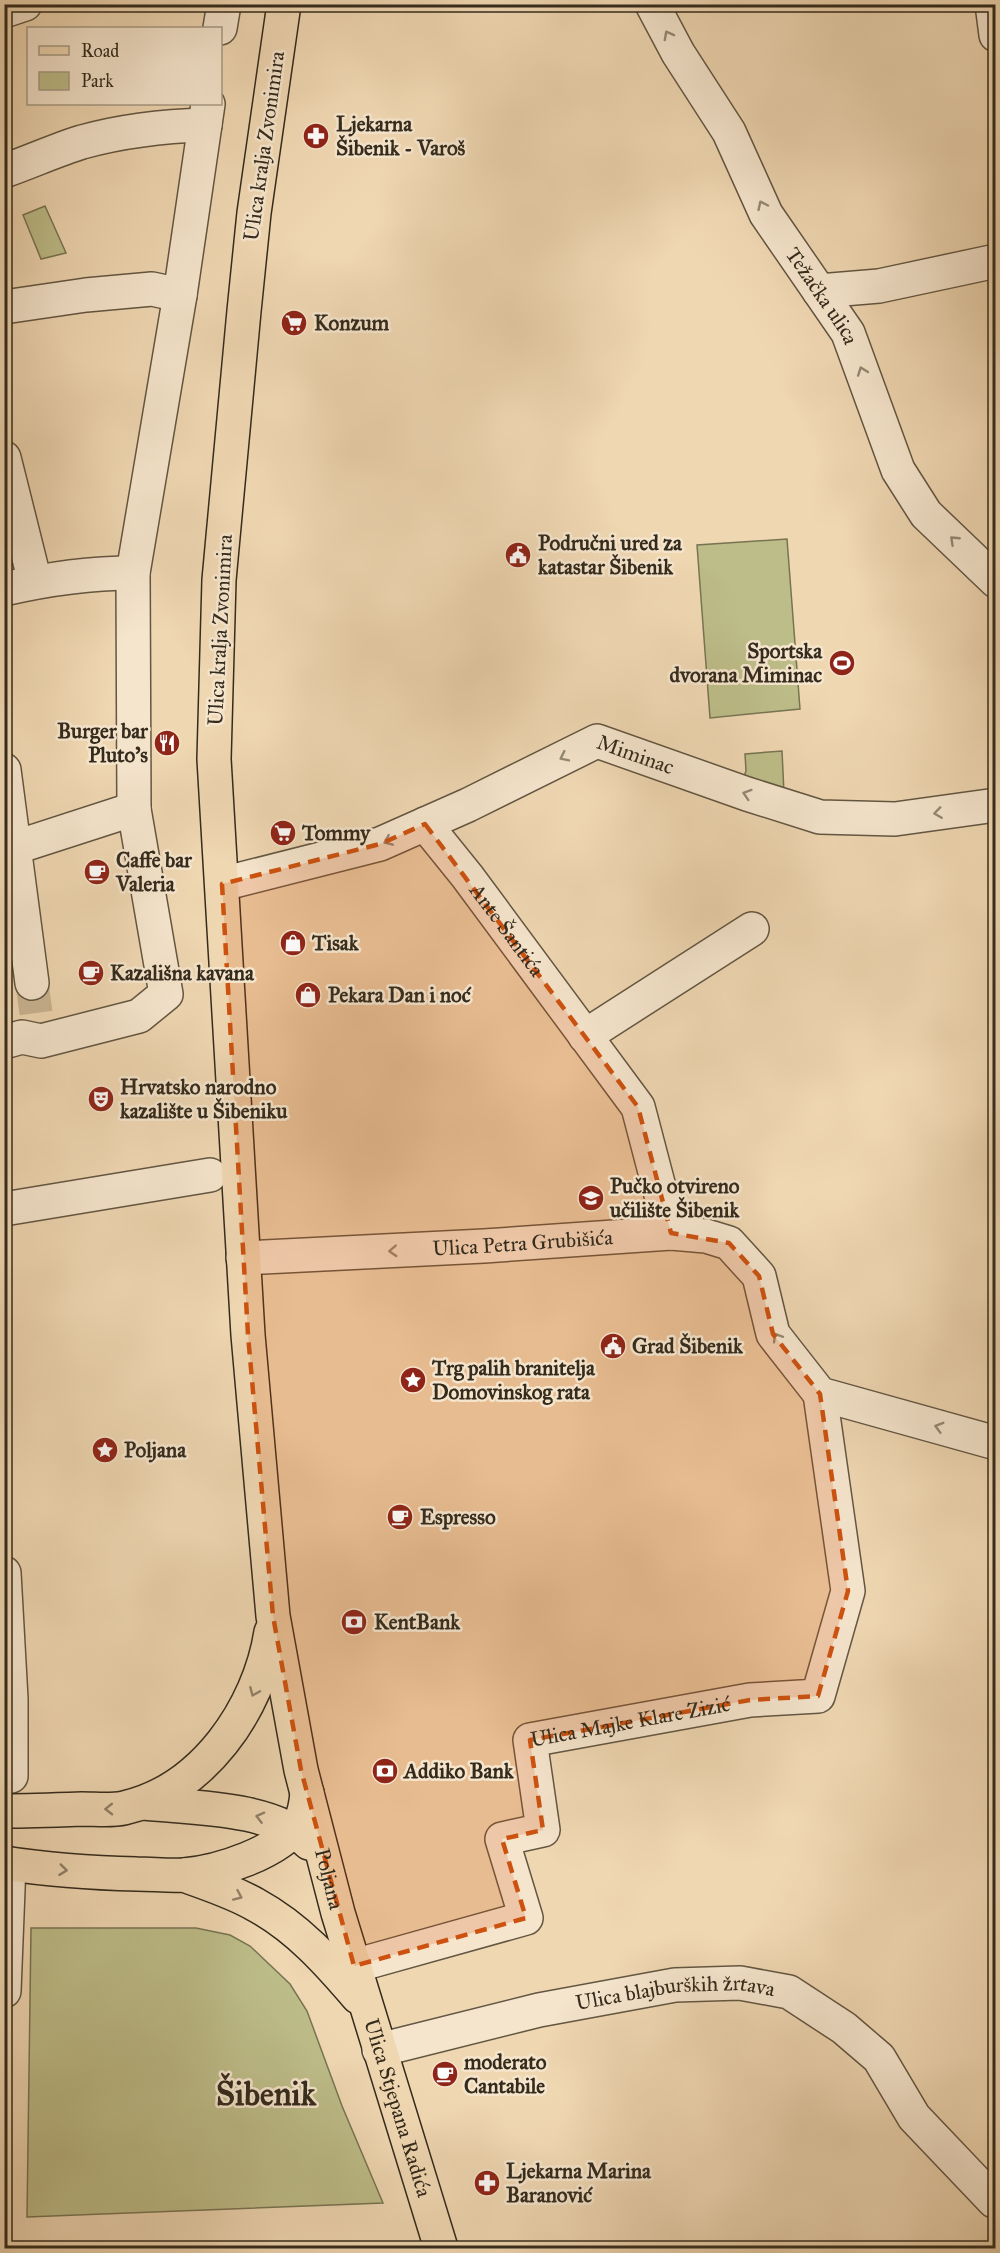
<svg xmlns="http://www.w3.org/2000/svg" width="1000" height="2253" viewBox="0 0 1000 2253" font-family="'IM FELL Great Primer',serif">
	<rect width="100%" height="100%" fill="#efd7b2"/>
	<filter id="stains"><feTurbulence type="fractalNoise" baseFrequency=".00333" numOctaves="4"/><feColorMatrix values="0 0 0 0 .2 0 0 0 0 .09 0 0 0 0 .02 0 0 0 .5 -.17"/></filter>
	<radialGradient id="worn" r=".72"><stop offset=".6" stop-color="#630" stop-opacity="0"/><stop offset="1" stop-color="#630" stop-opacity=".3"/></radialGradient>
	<g fill="#bdbd89" stroke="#787453" stroke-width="1.5">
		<polygon points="45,206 66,253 41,259 23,215"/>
		<polygon points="787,539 800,709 710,718 697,545"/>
		<polygon points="782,751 784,793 743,779 746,771 745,754"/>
		<polygon points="31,1928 196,1928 230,1935 250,1946 290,1984 307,2011 342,2106 383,2203 27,2217"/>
	</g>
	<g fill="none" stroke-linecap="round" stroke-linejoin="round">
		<polyline stroke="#cab594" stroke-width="33" stroke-dasharray="33 16" stroke-linecap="butt" points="32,983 36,1013"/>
		<defs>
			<g id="minor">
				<path id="s1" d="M652,4L678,53L729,132L766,214L848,333L898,470L926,514L996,581"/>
				<polyline points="992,4 996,35"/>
				<polyline points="4,11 25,4"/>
				<polyline points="220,28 224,4"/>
				<path d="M4,171C30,162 56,150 82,142C122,131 164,126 205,125"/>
				<polyline points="819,291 879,286 996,261"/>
				<polyline points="4,307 86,295 152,289 180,295"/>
				<polyline points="4,458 35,582"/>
				<path d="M4,589C47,579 90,573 133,573"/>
				<polyline points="4,770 32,983"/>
				<path id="s2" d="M425,824L467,876L638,1107L671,1233"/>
				<polyline points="4,851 134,809"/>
				<path id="s3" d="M222,884L380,844L468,805L597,741L747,794L820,817L895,819L996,805"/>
				<polyline points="585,1036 752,929"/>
				<polyline points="4,1042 22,1037 41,1041 139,1016 166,994 134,809 133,573 180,295 208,104"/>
				<polyline points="4,1209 210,1175"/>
				<path id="s4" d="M243,1258L484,1246L671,1233L706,1236L729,1243L759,1276L773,1334L820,1394L996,1443"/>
				<polyline points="4,1573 11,1699 11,1776"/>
				<path id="s5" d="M354,1966L526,1918L502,1839L543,1830L530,1740L750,1700L818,1696L848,1591L820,1394"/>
				<polyline points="4,1991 9,1864"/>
				<path id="s6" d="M379,2050L539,2010L675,1985L740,1983L789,1992L844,2028L879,2058L914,2117L994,2201"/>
			</g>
			<g id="major">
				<path id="s7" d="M284,4L254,213L244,311L219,580L214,759L248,1335L273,1616L301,1770L338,1913L441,2248"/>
				<path d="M144,1803C193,1808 273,1807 309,1843"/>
				<path d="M4,1811C30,1811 56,1810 82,1809C96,1809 111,1811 124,1808C203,1790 259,1709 271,1632"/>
				<path d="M4,1863C49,1870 93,1873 137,1874C153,1874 168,1876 184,1875C218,1872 279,1853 299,1823C305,1814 306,1804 307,1793"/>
				<path d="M184,1875C208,1884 234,1892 256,1905C298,1928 328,1962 358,1997"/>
			</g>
		</defs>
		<use href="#minor" stroke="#635642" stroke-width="36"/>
		<use href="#major" stroke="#342b1d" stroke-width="36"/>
		<use href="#minor" stroke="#f5e5cd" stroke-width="33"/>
		<use href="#major" stroke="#efd7b2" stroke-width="33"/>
	</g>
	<defs><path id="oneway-chevron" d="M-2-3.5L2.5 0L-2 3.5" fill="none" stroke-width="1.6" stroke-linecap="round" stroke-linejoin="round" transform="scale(1.5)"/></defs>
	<g stroke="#948875">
		<use href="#oneway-chevron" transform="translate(668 35) rotate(-118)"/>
		<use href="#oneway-chevron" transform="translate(762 205) rotate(-115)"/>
		<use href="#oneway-chevron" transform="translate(862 371) rotate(-110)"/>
		<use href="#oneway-chevron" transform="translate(954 540) rotate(-137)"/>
		<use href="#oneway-chevron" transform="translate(564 757) rotate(154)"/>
		<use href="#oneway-chevron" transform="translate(747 794) rotate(-162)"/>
		<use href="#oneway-chevron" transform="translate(938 813) rotate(172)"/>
		<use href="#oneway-chevron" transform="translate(388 841) rotate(157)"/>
		<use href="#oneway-chevron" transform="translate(393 1251) rotate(177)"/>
		<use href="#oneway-chevron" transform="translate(777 1337) rotate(-121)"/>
		<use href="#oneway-chevron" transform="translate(939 1427) rotate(-164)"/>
	</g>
	<g stroke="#928168">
		<use href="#oneway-chevron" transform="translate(254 1692) rotate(113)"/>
		<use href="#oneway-chevron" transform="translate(109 1809) rotate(179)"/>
		<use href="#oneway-chevron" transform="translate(260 1817) rotate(-166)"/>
		<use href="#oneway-chevron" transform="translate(63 1870) rotate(7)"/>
		<use href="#oneway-chevron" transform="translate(238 1896) rotate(24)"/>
	</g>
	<path fill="#cd520f" fill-opacity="0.2" stroke="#cd520f" stroke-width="4.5" stroke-dasharray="12 8" stroke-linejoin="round" d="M425,824L638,1107L671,1233L729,1243L759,1276L773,1334L820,1394L848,1591L818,1696L750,1700L530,1740L543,1830L502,1839L526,1918L354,1966L301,1770L273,1616L248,1335L222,884L380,844Z"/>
	<defs>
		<symbol id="pharmacy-disc" viewBox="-11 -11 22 22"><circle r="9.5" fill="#8f2418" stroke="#f5e5cd"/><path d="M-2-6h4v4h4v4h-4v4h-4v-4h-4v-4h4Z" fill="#fff"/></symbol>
		<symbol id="supermarket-disc" viewBox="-11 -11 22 22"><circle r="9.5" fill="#8f2418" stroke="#f5e5cd"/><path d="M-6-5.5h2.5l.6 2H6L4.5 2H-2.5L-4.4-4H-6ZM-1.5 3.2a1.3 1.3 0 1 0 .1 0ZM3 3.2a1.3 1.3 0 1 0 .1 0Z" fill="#fff"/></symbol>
		<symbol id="civic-disc" viewBox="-11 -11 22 22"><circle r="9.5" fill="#8f2418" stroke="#f5e5cd"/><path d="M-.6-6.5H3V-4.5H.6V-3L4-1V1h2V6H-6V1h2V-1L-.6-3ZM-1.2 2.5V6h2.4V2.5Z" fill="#fff"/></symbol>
		<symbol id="stadium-disc" viewBox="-11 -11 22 22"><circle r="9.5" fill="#8f2418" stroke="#f5e5cd"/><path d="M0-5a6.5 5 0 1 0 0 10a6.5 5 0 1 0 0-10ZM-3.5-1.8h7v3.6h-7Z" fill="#fff"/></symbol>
		<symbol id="restaurant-disc" viewBox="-11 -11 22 22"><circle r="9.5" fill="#8f2418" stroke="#f5e5cd"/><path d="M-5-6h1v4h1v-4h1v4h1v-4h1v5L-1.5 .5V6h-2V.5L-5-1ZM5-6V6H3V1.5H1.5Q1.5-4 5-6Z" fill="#fff"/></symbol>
		<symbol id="cafe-disc" viewBox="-11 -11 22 22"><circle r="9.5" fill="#8f2418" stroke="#f5e5cd"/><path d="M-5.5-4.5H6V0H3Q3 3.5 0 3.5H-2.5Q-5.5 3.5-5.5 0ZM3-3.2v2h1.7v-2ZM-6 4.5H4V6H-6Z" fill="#fff"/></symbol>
		<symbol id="shop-disc" viewBox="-11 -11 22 22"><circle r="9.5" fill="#8f2418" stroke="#f5e5cd"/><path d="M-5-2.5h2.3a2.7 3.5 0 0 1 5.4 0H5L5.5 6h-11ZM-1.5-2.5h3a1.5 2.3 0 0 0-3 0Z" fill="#fff"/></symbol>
		<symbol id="theatre-disc" viewBox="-11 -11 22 22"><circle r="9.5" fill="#8f2418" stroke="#f5e5cd"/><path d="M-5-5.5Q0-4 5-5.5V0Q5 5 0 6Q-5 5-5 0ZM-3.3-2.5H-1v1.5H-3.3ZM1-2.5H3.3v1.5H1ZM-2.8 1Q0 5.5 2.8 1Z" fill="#fff"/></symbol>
		<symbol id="university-disc" viewBox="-11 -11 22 22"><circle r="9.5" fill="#8f2418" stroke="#f5e5cd"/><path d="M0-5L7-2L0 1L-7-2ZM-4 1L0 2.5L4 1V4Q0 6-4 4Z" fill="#fff"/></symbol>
		<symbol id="sight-disc" viewBox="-11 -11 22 22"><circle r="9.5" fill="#8f2418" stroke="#f5e5cd"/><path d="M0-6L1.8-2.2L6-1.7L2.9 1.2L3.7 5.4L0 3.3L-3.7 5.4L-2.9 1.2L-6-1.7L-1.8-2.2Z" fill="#fff"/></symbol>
		<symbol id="bank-disc" viewBox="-11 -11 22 22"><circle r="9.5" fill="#8f2418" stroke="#f5e5cd"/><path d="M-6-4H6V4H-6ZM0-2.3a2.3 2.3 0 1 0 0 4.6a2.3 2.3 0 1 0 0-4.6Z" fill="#fff"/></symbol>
	</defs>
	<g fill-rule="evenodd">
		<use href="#pharmacy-disc" x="301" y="121" width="30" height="30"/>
		<use href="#supermarket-disc" x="279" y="308" width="30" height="30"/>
		<use href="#civic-disc" x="503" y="540" width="30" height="30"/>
		<use href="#stadium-disc" x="827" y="648" width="30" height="30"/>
		<use href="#restaurant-disc" x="152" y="728" width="30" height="30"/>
		<use href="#supermarket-disc" x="268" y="818" width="30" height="30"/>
		<use href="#cafe-disc" x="82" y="857" width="30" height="30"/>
		<use href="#shop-disc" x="278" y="928" width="30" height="30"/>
		<use href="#cafe-disc" x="76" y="958" width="30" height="30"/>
		<use href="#shop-disc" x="293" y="980" width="30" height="30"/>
		<use href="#theatre-disc" x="86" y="1084" width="30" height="30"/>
		<use href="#university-disc" x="576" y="1183" width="30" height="30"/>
		<use href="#civic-disc" x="598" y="1331" width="30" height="30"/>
		<use href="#sight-disc" x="398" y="1365" width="30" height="30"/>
		<use href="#sight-disc" x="90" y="1435" width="30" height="30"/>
		<use href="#cafe-disc" x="385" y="1502" width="30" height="30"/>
		<use href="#bank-disc" x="339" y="1607" width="30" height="30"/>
		<use href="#bank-disc" x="370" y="1756" width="30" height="30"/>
		<use href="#cafe-disc" x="430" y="2059" width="30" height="30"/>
		<use href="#pharmacy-disc" x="472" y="2168" width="30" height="30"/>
	</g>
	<g text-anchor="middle" stroke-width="5" stroke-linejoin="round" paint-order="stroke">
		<g font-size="21" font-weight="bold" fill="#342b1d" stroke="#f5e5cd" text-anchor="start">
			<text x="336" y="131">Ljekarna<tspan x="336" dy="24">Šibenik - Varoš</tspan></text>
			<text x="314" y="330">Konzum</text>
			<text x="538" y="550">Područni ured za<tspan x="538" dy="24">katastar Šibenik</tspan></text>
			<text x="822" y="658" text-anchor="end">Sportska<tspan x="822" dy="24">dvorana Miminac</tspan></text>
			<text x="148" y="738" text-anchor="end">Burger bar<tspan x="148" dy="24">Pluto's</tspan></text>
			<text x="302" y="840">Tommy</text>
			<text x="116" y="867">Caffe bar<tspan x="116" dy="24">Valeria</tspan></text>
			<text x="312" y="950">Tisak</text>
			<text x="110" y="980">Kazališna kavana</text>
			<text x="328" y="1002">Pekara Dan i noć</text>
			<text x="120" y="1094">Hrvatsko narodno<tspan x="120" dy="24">kazalište u Šibeniku</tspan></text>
			<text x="610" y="1193">Pučko otvireno<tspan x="610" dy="24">učilište Šibenik</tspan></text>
			<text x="632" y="1353">Grad Šibenik</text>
			<text x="432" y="1375">Trg palih branitelja<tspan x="432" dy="24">Domovinskog rata</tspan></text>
			<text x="124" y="1457">Poljana</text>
			<text x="420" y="1524">Espresso</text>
			<text x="374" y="1629">KentBank</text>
			<text x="404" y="1778">Addiko Bank</text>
			<text x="464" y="2069">moderato<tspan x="464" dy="24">Cantabile</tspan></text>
			<text x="506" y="2178">Ljekarna Marina<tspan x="506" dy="24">Baranović</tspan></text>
		</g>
		<g font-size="21" fill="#342b1d" stroke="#f5e5cd">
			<text transform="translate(264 146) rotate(-82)" y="7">Ulica kralja Zvonimira</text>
			<text dy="7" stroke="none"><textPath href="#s1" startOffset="339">Težačka ulica</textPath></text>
			<text transform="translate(220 630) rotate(-87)" y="7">Ulica kralja Zvonimira</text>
			<text dy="7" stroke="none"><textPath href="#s3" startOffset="444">Miminac</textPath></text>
			<text dy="7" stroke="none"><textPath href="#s2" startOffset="134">Ante Šantića</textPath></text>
			<text dy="7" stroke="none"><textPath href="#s4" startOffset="280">Ulica Petra Grubišića</textPath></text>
			<text dy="7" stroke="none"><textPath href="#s5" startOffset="496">Ulica Majke Klare Zizić</textPath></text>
			<text dy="7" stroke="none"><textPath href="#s7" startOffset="1887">Poljana</textPath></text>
			<text dy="7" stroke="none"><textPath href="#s6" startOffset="303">Ulica blajburških žrtava</textPath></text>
			<text dy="7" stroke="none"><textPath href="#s7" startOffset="2126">Ulica Stjepana Radića</textPath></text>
		</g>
		<g font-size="33" font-weight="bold" fill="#342b1d" stroke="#f5e5cd">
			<text x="266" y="2105">Šibenik</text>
		</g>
	</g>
	<rect width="1000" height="2253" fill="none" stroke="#efd7b2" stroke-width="24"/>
	<rect x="6" y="6" width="988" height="2241" fill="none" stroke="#342b1d" stroke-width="3"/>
	<rect x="12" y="12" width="976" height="2229" fill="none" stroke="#342b1d" stroke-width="1.5"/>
	<rect x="27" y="27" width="195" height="78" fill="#f5e5cd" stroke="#a89b87" stroke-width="1.5"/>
	<rect x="39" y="46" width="30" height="9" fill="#efd7b2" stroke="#a89b87" stroke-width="1.5"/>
	<text x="81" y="57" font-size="18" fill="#342b1d">Road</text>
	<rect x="39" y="72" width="30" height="18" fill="#bdbd89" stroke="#a89b87" stroke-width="1.5"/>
	<text x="81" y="87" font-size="18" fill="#342b1d">Park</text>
	<rect width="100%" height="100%" filter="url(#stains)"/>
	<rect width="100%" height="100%" fill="url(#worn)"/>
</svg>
